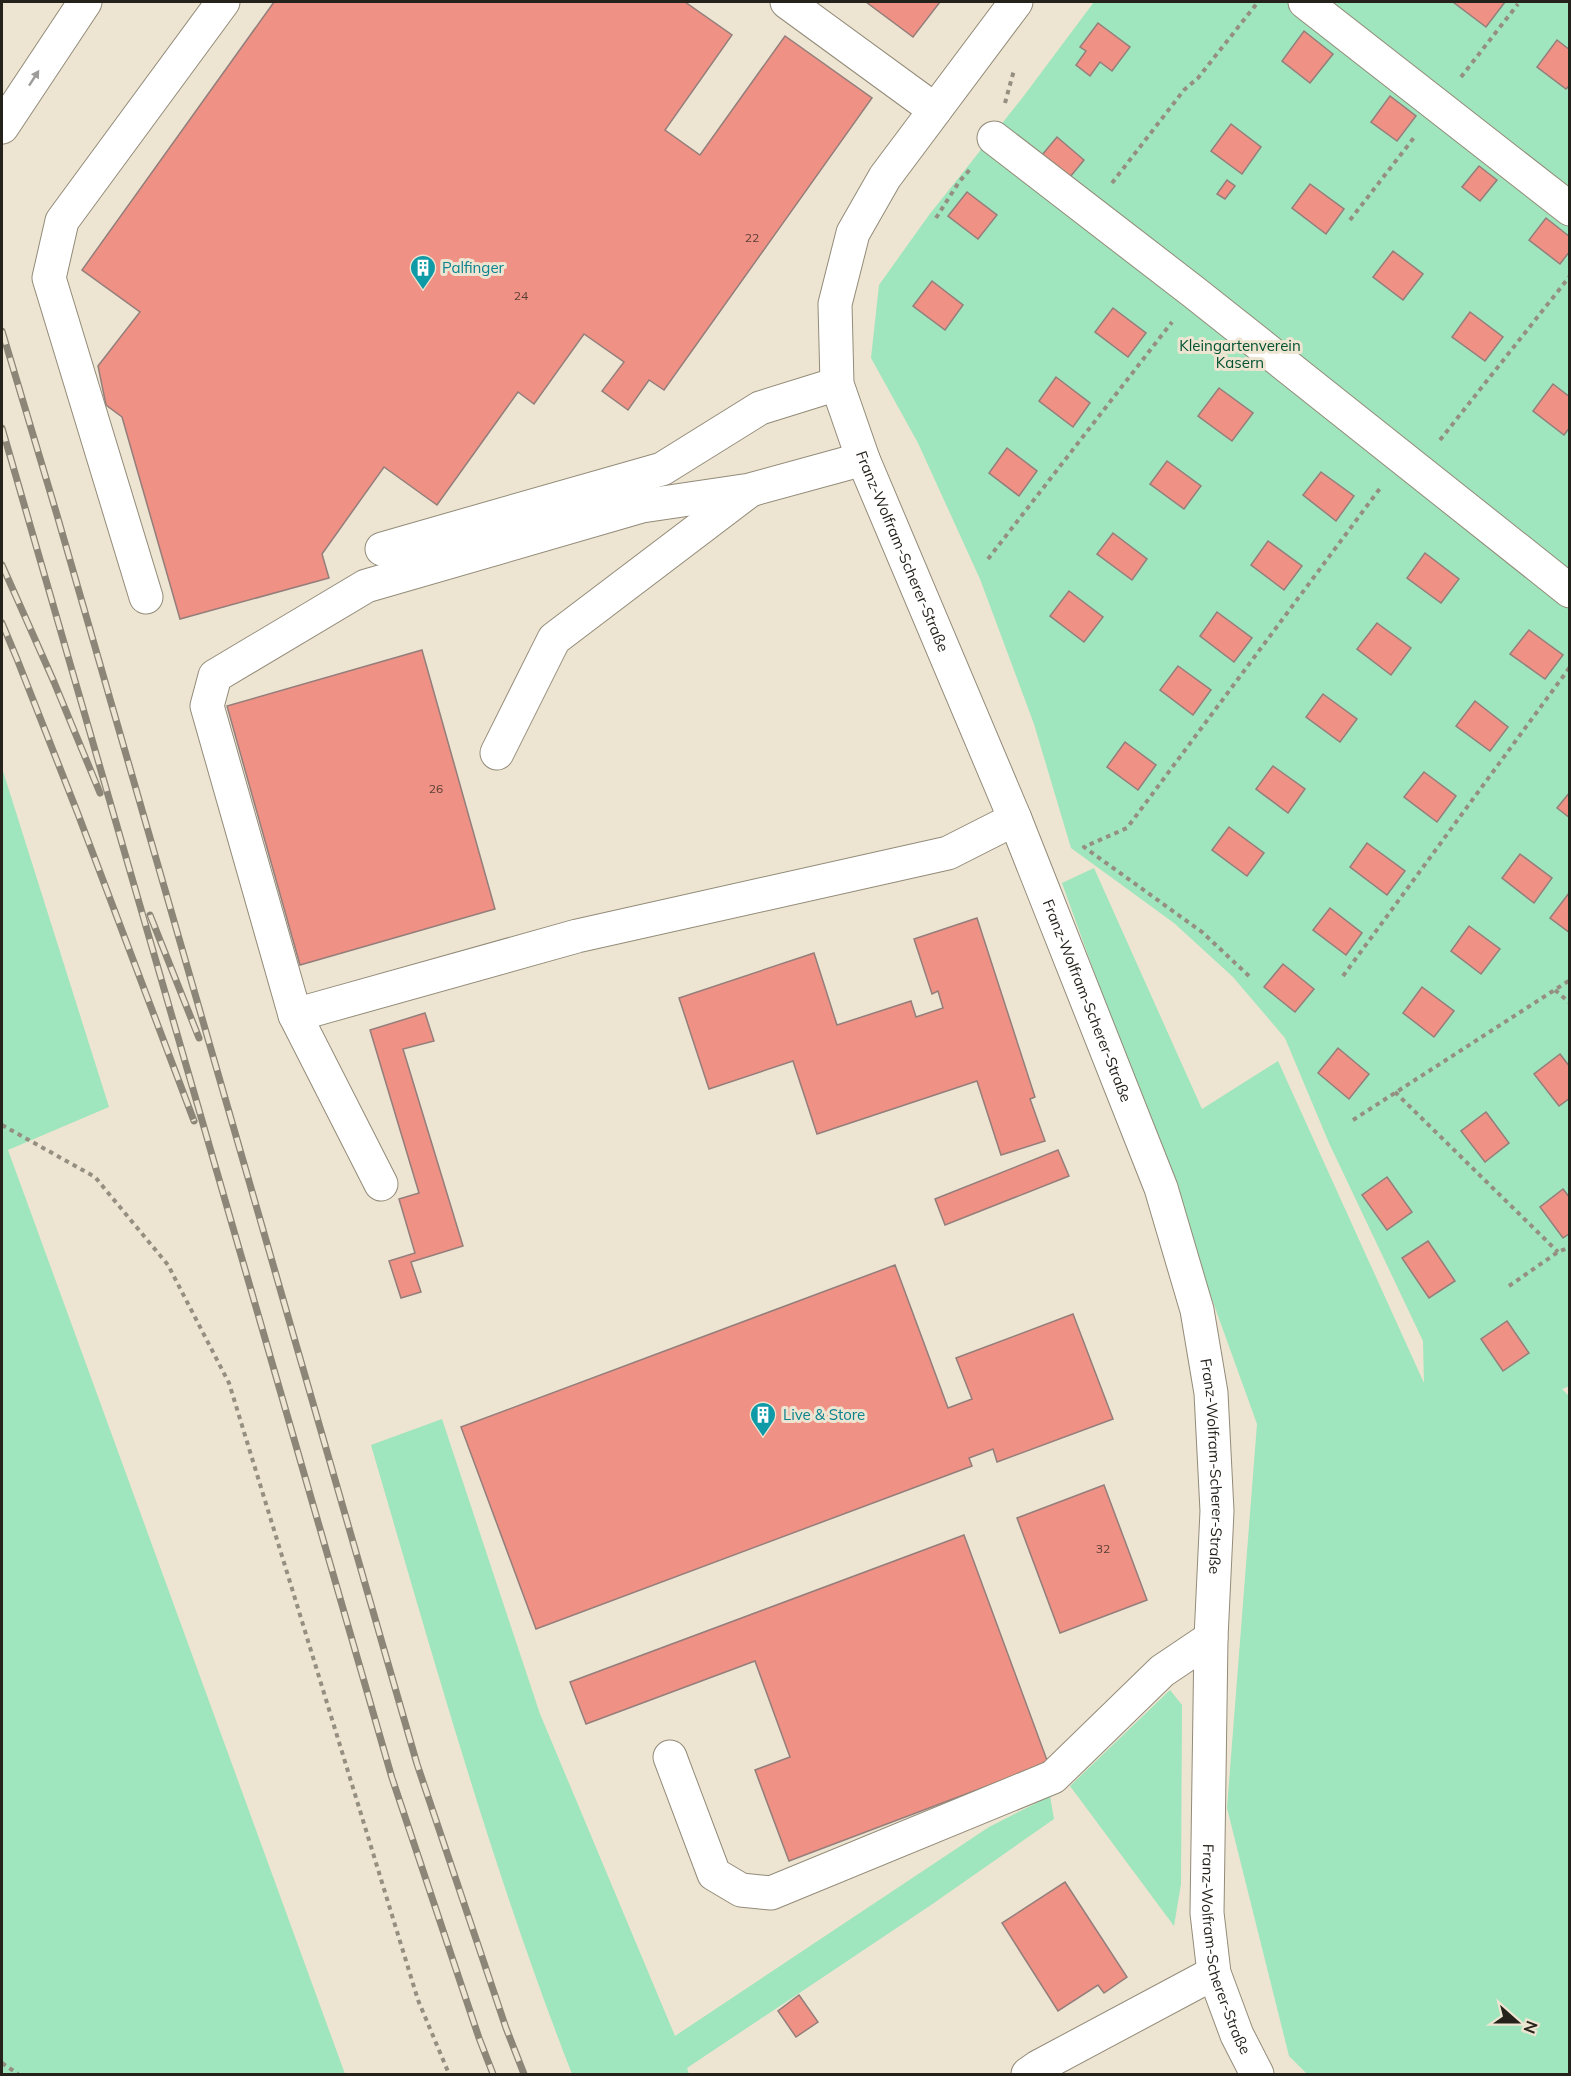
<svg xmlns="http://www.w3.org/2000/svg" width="1571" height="2076" viewBox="0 0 1571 2076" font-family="Mulish,sans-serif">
	<rect width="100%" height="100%" fill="#ede5d1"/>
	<g fill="#9fe5bd">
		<polygon points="1094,2 1569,2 1570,1386 1562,1389 1570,1397 1569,2074 1307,2074 1289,2056 1227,1808 1257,1424 1062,883 1094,868 1202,1109 1278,1061 1424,1383 1423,1341 1329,1143 1285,1038 1233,977 1174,923 1071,848 1034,724 980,579 918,443 871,358 879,285 929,215 1023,97"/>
		<polygon points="2,768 109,1107 8,1150 345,2074 2,2074"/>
		<path d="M442,1419L540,1714L675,2036L989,1827L1050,1796L1054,1819L931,1905L687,2068L689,2074H572C492,1869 433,1657 371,1445Z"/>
		<polygon points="1170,1690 1182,1705 1181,1884 1174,1926 1070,1786"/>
	</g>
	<g fill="#ef9184" stroke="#947e7b" stroke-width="1.5">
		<polygon points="274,2 685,2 732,35 665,130 700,155 785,36 872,98 664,390 649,380 628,410 602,391 624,362 584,334 534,404 518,392 437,505 384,467 322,554 329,578 180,619 122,417 106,405 98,366 140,312 82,270"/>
		<polygon points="866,2 940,2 913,37"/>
		<polygon points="1453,2 1505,2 1486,27"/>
		<polygon points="1098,23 1130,47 1112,71 1100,62 1090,76 1076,65 1086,51 1080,47"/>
		<polygon points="1304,31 1333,54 1310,83 1282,61"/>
		<polygon points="1557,40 1570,50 1570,85 1566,89 1537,67"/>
		<polygon points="1390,96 1416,116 1397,141 1371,122"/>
		<polygon points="1231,124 1261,147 1242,174 1211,151"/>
		<polygon points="1057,137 1084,160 1065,183 1037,161"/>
		<polygon points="1479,166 1497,180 1480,201 1462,187"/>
		<polygon points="1227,180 1235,186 1225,199 1217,194"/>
		<polygon points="1310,184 1344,209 1326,234 1292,208"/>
		<polygon points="967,192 997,215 978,239 948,216"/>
		<polygon points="1546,218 1570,237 1570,251 1560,264 1529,240"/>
		<polygon points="1393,251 1423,274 1403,300 1373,277"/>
		<polygon points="932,281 963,305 945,330 913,306"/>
		<polygon points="1113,308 1146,333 1128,357 1095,332"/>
		<polygon points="1470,312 1503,337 1485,361 1452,337"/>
		<polygon points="1056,377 1090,403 1073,427 1039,401"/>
		<polygon points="1553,384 1570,397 1570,427 1564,435 1533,411"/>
		<polygon points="1219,388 1253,413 1232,441 1198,416"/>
		<polygon points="1007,448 1037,471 1019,496 989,473"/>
		<polygon points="1167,461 1201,486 1184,509 1150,484"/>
		<polygon points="1321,472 1354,496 1336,521 1303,495"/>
		<polygon points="1113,533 1147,559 1132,580 1097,554"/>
		<polygon points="1268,541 1302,566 1284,590 1251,565"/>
		<polygon points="1425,553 1459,579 1441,603 1407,578"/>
		<polygon points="1069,591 1103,617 1084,642 1050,616"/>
		<polygon points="1217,612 1252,638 1234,662 1200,636"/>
		<polygon points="1377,623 1411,648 1391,675 1357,649"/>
		<polygon points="1529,630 1563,655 1545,679 1510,654"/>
		<polygon points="422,650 495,909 300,965 227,706"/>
		<polygon points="1178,666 1211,690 1193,715 1160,690"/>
		<polygon points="1323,694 1357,719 1340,742 1306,717"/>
		<polygon points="1475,701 1508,727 1490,751 1456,726"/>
		<polygon points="1125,742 1156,765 1138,790 1107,767"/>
		<polygon points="1273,766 1305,789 1288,813 1256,789"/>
		<polygon points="1424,772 1456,796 1437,822 1404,797"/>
		<polygon points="1570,792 1570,818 1557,808"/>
		<polygon points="1229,827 1264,853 1247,876 1212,850"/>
		<polygon points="1367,843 1405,871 1387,895 1350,867"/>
		<polygon points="1520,854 1552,878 1534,903 1502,878"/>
		<polygon points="1569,893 1570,893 1570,933 1550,918"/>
		<polygon points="1330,908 1362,933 1346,955 1313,930"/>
		<polygon points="977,918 1035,1097 1030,1099 1045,1141 1001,1155 977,1081 817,1134 793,1061 709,1089 679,998 814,953 837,1025 911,1001 916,1017 943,1008 938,991 932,994 914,939"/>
		<polygon points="1469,926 1500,949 1481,974 1451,951"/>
		<polygon points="1283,964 1314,989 1295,1012 1264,987"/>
		<polygon points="1422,987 1454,1011 1434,1037 1403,1013"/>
		<polygon points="425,1013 434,1041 403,1049 463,1246 411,1262 421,1292 401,1298 389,1261 415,1253 399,1199 419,1193 370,1030"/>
		<polygon points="1338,1048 1369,1074 1349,1099 1318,1073"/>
		<polygon points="1560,1054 1570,1067 1570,1098 1559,1106 1534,1074"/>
		<polygon points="1486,1112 1509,1143 1485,1162 1461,1131"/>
		<polygon points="1058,1150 1069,1176 945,1225 935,1199"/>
		<polygon points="1387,1177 1412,1212 1387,1230 1362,1195"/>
		<polygon points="1563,1189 1570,1198 1570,1233 1563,1238 1540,1207"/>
		<polygon points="1428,1241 1455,1281 1429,1298 1402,1258"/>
		<polygon points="895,1265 948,1408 972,1399 956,1358 1073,1314 1113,1419 997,1462 993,1449 969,1458 972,1466 536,1629 461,1427"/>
		<polygon points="1507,1321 1529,1353 1503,1371 1481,1339"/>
		<polygon points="1104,1485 1147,1600 1060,1633 1017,1518"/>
		<polygon points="964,1535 1048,1763 789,1861 755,1770 790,1757 755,1661 586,1724 570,1682"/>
		<polygon points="1065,1882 1127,1977 1104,1993 1098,1985 1058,2011 1002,1923"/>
		<polygon points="799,1995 818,2022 796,2037 778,2011"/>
	</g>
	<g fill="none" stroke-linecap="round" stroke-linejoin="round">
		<defs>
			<g id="minor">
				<polyline points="787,2 935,110"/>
				<path id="s1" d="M1016,2L885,177L853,233L835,304L837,384L863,459L1015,819L1161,1188L1197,1310L1211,1393L1217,1511L1211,1638L1207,1913L1214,1973L1237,2035L1257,2074"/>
				<polyline points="1305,2 1570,209"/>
				<polyline points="994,138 1195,293 1570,591"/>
				<polyline points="382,549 662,469 760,408 837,384"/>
				<polyline points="146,597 49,278 62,221 223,2"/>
				<polyline points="497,753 554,639 749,491"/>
				<polyline points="295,1015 577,936 948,853 1015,819"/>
				<polyline points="381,1184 295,1015 207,706 215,676 366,586 642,506 750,490 863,459"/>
				<polyline points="670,1757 714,1874 741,1890 771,1893 1053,1777 1162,1671 1211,1638"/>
				<polyline points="1028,2074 1038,2067 1214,1973"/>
			</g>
			<polyline id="highway" points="2,127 85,2"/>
		</defs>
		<use href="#minor" stroke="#938b79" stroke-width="35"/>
		<use href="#highway" stroke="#938b79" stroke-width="35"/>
		<g stroke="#958f81" stroke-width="4" stroke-dasharray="4.5 4.5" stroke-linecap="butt">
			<polyline points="1461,77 1518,4"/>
			<polyline points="1005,103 1014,70"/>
			<polyline points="1112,183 1184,90 1198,78 1258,2"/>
			<polyline points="936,218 959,182 972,167"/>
			<polyline points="1350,220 1416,135"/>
			<polyline points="1440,440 1570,276"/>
			<polyline points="988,559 1172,322"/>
			<polyline points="1249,976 1202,932 1084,847 1127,828 1381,487"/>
			<polyline points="1343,976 1570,667"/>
			<polyline points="1555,990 1570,1003"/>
			<polyline points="1395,1092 1558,1252"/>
			<polyline points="1353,1120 1570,980"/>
			<polyline points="2,1125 95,1177 168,1265 229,1383 418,2000 449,2074"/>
			<polyline points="1509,1286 1558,1252 1570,1247"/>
			<polyline points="2,2063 18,2074"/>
		</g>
		<use href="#minor" stroke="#fff" stroke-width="33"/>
		<use href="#highway" stroke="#fff" stroke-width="33"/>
		<defs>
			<g id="rail">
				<polyline points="2,331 57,515 417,1764 506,2028 524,2074"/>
				<polyline points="2,428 392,1778 479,2038 493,2074"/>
				<polyline points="2,565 54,682 100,793"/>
				<polyline points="2,623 17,659 78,814 194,1121"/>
				<polyline points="150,915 199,1038"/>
			</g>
		</defs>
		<use href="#rail" stroke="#8c8679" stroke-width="7"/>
		<use href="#rail" stroke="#ede5d1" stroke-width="4.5" stroke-dasharray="14" stroke-linecap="butt"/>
	</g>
	<defs><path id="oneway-solid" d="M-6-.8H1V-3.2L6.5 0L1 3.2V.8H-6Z" transform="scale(1.5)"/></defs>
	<use fill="#9d9c98" href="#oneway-solid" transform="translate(34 78) rotate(-57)"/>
	<defs>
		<symbol id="building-pin" viewBox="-11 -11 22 30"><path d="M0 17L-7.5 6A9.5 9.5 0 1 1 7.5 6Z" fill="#0f9aa8" stroke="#ede5d1"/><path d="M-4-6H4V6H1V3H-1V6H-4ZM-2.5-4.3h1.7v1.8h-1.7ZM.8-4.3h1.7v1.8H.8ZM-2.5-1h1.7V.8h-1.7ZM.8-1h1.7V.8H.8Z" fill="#fff"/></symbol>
	</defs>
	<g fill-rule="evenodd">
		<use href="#building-pin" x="408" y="253" width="30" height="40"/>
		<use href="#building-pin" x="748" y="1400" width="30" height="40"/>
	</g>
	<g text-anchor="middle" stroke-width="6" stroke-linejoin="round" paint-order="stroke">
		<g font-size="12" fill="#583e35">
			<text x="752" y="242">22</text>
			<text x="521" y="300">24</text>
			<text x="436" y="793">26</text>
			<text x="1103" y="1553">32</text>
		</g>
		<g font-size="15" fill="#0d838f" stroke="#ede5d1" text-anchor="start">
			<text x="442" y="273">Palfinger</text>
			<text x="783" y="1420">Live &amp; Store</text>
		</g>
		<g font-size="15" fill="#025131" stroke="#ede5d1">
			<text x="1240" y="351">Kleingartenverein<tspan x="1240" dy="17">Kasern</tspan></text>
		</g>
		<g font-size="15" fill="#25221b" stroke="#ede5d1">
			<text dy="5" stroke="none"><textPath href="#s1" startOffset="616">Franz-Wolfram-Scherer-Straße</textPath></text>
			<text dy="5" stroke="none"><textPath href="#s1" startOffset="1102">Franz-Wolfram-Scherer-Straße</textPath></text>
			<text dy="5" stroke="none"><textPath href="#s1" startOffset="1588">Franz-Wolfram-Scherer-Straße</textPath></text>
			<text dy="5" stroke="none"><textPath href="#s1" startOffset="2074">Franz-Wolfram-Scherer-Straße</textPath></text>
		</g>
	</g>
	<rect width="1571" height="2076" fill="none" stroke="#25221b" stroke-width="6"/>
	<g transform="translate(1517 2022) rotate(111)" stroke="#ede5d1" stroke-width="4.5" paint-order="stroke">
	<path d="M0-4.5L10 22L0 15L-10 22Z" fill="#25221b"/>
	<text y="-9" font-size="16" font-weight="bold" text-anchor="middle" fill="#25221b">N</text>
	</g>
</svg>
